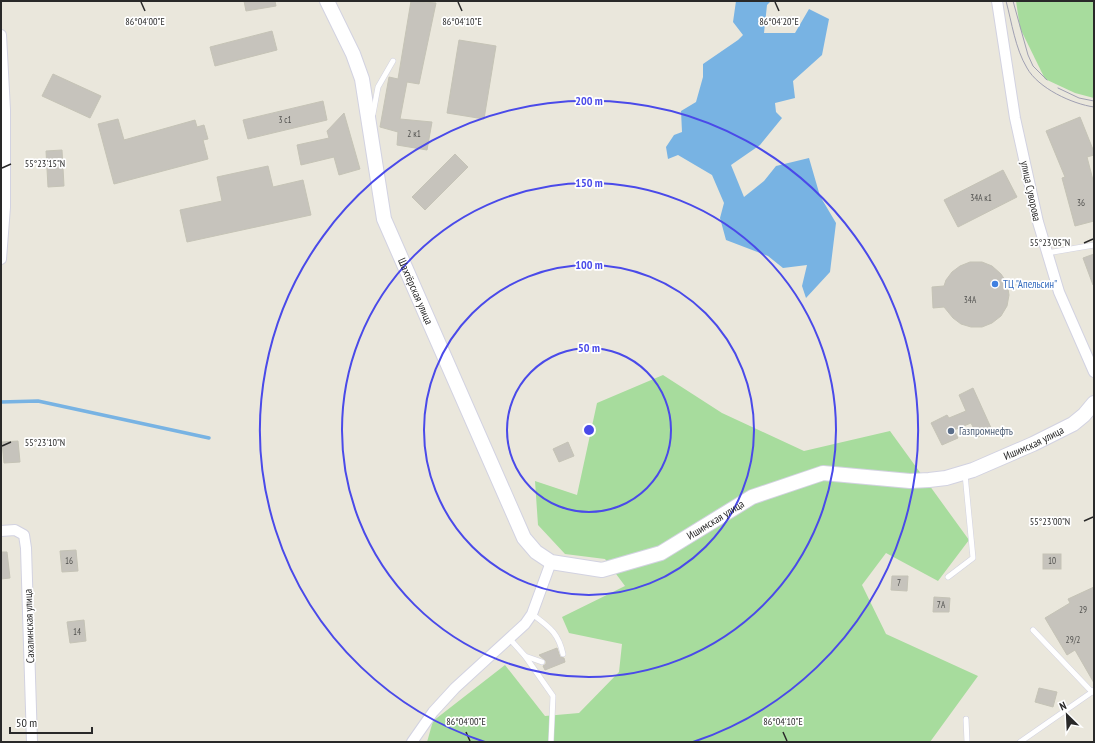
<svg xmlns="http://www.w3.org/2000/svg" width="1095" height="743" viewBox="0 0 1095 743" font-family="'PT Sans Narrow',sans-serif">
	<rect width="100%" height="100%" fill="#eae7dc"/>
	<g fill="#a7dc9d">
		<polygon points="1016,1 1094,1 1094,98 1075,93 1045,79 1020,28"/>
		<polygon points="663,375 722,413 804,451 890,431 969,540 938,581 886,553 862,585 886,634 978,676 930,742 427,742 433,721 505,665 545,716 579,713 619,672 622,644 569,633 562,617 625,586 605,559 565,554 538,525 535,481 577,495 597,403"/>
	</g>
	<polygon fill="#78b3e3" points="736,1 771,1 767,5 764,33 795,33 809,9 829,19 822,55 793,81 795,98 775,103 776,112 782,118 760,145 731,165 744,197 764,181 776,166 809,158 820,196 836,223 830,272 806,298 802,286 807,265 783,268 768,256 726,240 720,218 724,203 712,175 678,155 668,159 666,147 674,135 682,132 681,111 696,102 703,77 703,64 738,40 743,35 733,22"/>
	<g fill="none" stroke-linecap="round" stroke-linejoin="round">
		<polyline stroke="#78b3e3" stroke-width="3.5" points="1,402 38,401 209,438"/>
	</g>
	<g fill="#c6c3bc" stroke="#c5c3b6">
		<polygon points="244,1 275,1 276,6 246,11"/>
		<polygon points="411,1 436,3 419,84 407,82 400,119 432,122 427,150 397,145 398,132 380,127 389,77 398,79"/>
		<polygon points="272,31 277,50 215,66 210,47"/>
		<polygon points="459,40 496,46 484,119 447,113"/>
		<polygon points="53,74 101,96 90,118 42,96"/>
		<polygon points="323,101 327,120 248,139 243,120"/>
		<polygon points="344,113 360,169 339,175 334,157 301,165 297,145 329,138 327,131"/>
		<polygon points="1080,117 1094,152 1094,155 1087,157 1094,184 1094,221 1075,226 1062,178 1065,177 1046,131"/>
		<polygon points="118,119 124,140 195,120 197,127 204,125 208,139 203,140 208,159 114,184 98,124"/>
		<polygon points="62,150 64,186 48,187 46,151"/>
		<polygon points="455,154 468,167 425,210 412,197"/>
		<polygon points="268,166 273,187 303,180 311,215 187,242 180,210 222,201 217,177"/>
		<polygon points="1003,170 1017,197 958,227 944,200"/>
		<polygon points="1094,254 1094,285 1093,285 1083,258"/>
		<polygon points="970,262 982,262 992,266 1001,274 1007,283 1009,295 1007,306 1001,316 992,323 982,327 971,327 961,324 953,318 944,307 933,308 932,287 944,286 946,280 952,272 960,266"/>
		<polygon points="973,388 992,430 978,437 971,423 954,430 958,438 942,445 931,423 947,415 949,418 966,411 959,395"/>
		<polygon points="18,441 20,462 4,463 2,442"/>
		<polygon points="568,442 574,456 559,462 553,449"/>
		<polygon points="76,550 78,571 62,572 60,551"/>
		<polygon points="1,552 7,552 10,578 1,579"/>
		<rect x="1043" y="554" width="18" height="15"/>
		<polygon points="892,576 908,576 907,591 891,590"/>
		<polygon points="1094,587 1094,683 1075,650 1067,655 1045,618 1070,603 1068,599"/>
		<polygon points="934,597 950,598 949,612 933,612"/>
		<polygon points="84,620 86,641 70,643 67,622"/>
		<polygon points="557,648 560,657 564,658 565,662 545,670 543,666 546,664 546,661 539,655"/>
		<polygon points="1039,688 1057,692 1053,707 1035,702"/>
	</g>
	<g fill="none" stroke-linecap="round" stroke-linejoin="round">
		<defs>
			<g id="lane">
				<polyline points="373,114 378,87 393,61"/>
				<polyline points="1047,253 1094,245"/>
				<polyline points="948,577 973,558 965,474"/>
				<path d="M532,614C549,627 558,632 563,654"/>
				<polyline points="1033,630 1092,692 1094,690"/>
				<polyline points="509,638 525,656 542,662"/>
				<polyline points="525,656 553,696 551,742"/>
				<polyline points="966,719 967,742"/>
				<polyline points="1020,742 1092,692"/>
			</g>
			<g id="street">
				<polyline points="997,1 1015,118 1038,222 1059,292 1094,372"/>
				<polyline points="1,35 5,110 5,207 1,259"/>
				<polyline points="1,531 15,530 24,535 26,548 32,742"/>
				<polyline points="412,742 433,712 455,688 525,624 532,614 551,562"/>
			</g>
			<g id="secondary">
				<path id="s1" d="M327,1L353,54L362,79L384,219L524,538L536,552L551,562L602,570L661,553L752,497L823,473L910,481L929,480L946,478L973,470L1033,444L1073,424L1084,415L1094,403"/>
			</g>
		</defs>
		<use href="#lane" stroke="#d2d2e1" stroke-width="6"/>
		<use href="#street" stroke="#d2d2e1" stroke-width="12"/>
		<use href="#secondary" stroke="#d2d2e1" stroke-width="16"/>
		<use href="#lane" stroke="#fff" stroke-width="5"/>
		<use href="#street" stroke="#fff" stroke-width="10"/>
		<use href="#secondary" stroke="#fff" stroke-width="14"/>
		<g stroke="#a0a0b2" stroke-width="1">
			<path d="M1006,1C1012,23 1015,48 1027,68C1038,88 1072,104 1094,107"/>
			<polyline points="1013,1 1028,55 1033,66 1047,80"/>
			<polyline points="1058,88 1079,98 1094,101"/>
		</g>
	</g>
	<path fill="none" stroke="#292929" stroke-width="1.5" d="M141,2L145,11M458,2L462,11M775,2L779,11M2,168L11,164M1084,243L1093,239M2,446L11,442M1084,521L1093,517M466,732L470,741M783,732L787,741"/>
	<g fill="none" stroke="#4a4ae9" stroke-width="2">
		<circle cx="589" cy="430" r="82"/>
		<circle cx="589" cy="430" r="165"/>
		<circle cx="589" cy="430" r="247"/>
		<path d="M485 742A329 329 0 1 1 693 742"/>
	</g>
	<circle fill="#3f7fe0" stroke="#fff" stroke-width="1.5" cx="995" cy="284" r="4"/>
	<circle fill="#5c6f8a" stroke="#fff" stroke-width="1.5" cx="951" cy="431" r="4"/>
	<g text-anchor="middle" stroke-width="3.5" stroke-linejoin="round" paint-order="stroke">
		<g font-size="9" fill="#50504e">
			<text x="285" y="123">3 с1</text>
			<text x="414" y="137">2 к1</text>
			<text x="981" y="201">34А к1</text>
			<text x="1081" y="206">36</text>
			<text x="970" y="303">34А</text>
			<text x="69" y="564">16</text>
			<text x="1052" y="564">10</text>
			<text x="899" y="586">7</text>
			<text x="941" y="608">7А</text>
			<text x="1083" y="613">29</text>
			<text x="77" y="635">14</text>
			<text x="1073" y="643">29/2</text>
		</g>
		<g font-size="11" fill="#292929" stroke="#fff">
			<text transform="translate(1031 191) rotate(78)" y="4">улица Суворова</text>
			<text dy="4" stroke="none"><textPath href="#s1" startOffset="306">Шахтёрская улица</textPath></text>
			<text dy="4" stroke="none"><textPath href="#s1" startOffset="1125">Ишимская улица</textPath></text>
			<text dy="4" stroke="none"><textPath href="#s1" startOffset="789">Ишимская улица</textPath></text>
			<text transform="translate(29 626) rotate(-92)" y="4">Сахалинская улица</text>
		</g>
		<g font-size="11" fill="#366cbe" stroke="#fff" text-anchor="start">
			<text x="1003" y="288">ТЦ "Апельсин"</text>
		</g>
		<g font-size="11" fill="#4e5e75" stroke="#fff" text-anchor="start">
			<text x="959" y="435">Газпромнефть</text>
		</g>
	</g>
	<g font-size="10" text-anchor="middle" fill="#292929" stroke="#fff" stroke-width="3.5" stroke-linejoin="round" paint-order="stroke">
		<text x="145" y="25">86°04'00"E</text>
		<text x="462" y="25">86°04'10"E</text>
		<text x="779" y="25">86°04'20"E</text>
		<text x="45" y="167">55°23'15"N</text>
		<text x="1050" y="246">55°23'05"N</text>
		<text x="45" y="446">55°23'10"N</text>
		<text x="1050" y="525">55°23'00"N</text>
		<text x="466" y="725">86°04'00"E</text>
		<text x="783" y="725">86°04'10"E</text>
	</g>
	<circle cx="589" cy="430" r="6" fill="#4a4ae9" stroke="#fff" stroke-width="2"/>
	<g font-size="12" text-anchor="middle" font-weight="bold" fill="#4a4ae9" stroke="#fff" stroke-width="3.5" stroke-linejoin="round" paint-order="stroke">
		<text x="589" y="105">200 m</text>
		<text x="589" y="187">150 m</text>
		<text x="589" y="269">100 m</text>
		<text x="589" y="352">50 m</text>
	</g>
	<rect width="1095" height="743" fill="none" stroke="#292929" stroke-width="4"/>
	<g transform="translate(1067 715) rotate(336)" stroke="#ffffff" stroke-width="3" paint-order="stroke">
	<path d="M0-3L7 15L0 10L-7 15Z" fill="#292929"/>
	<text y="-6" font-size="11" font-weight="bold" text-anchor="middle" fill="#292929">N</text>
	</g>
	<path d="M10 727v6h82v-6" fill="none" stroke="#292929" stroke-width="2"/>
	<text x="16" y="727" font-size="12" fill="#292929" stroke="#ffffff" stroke-width="3" paint-order="stroke">50 m</text>
</svg>
